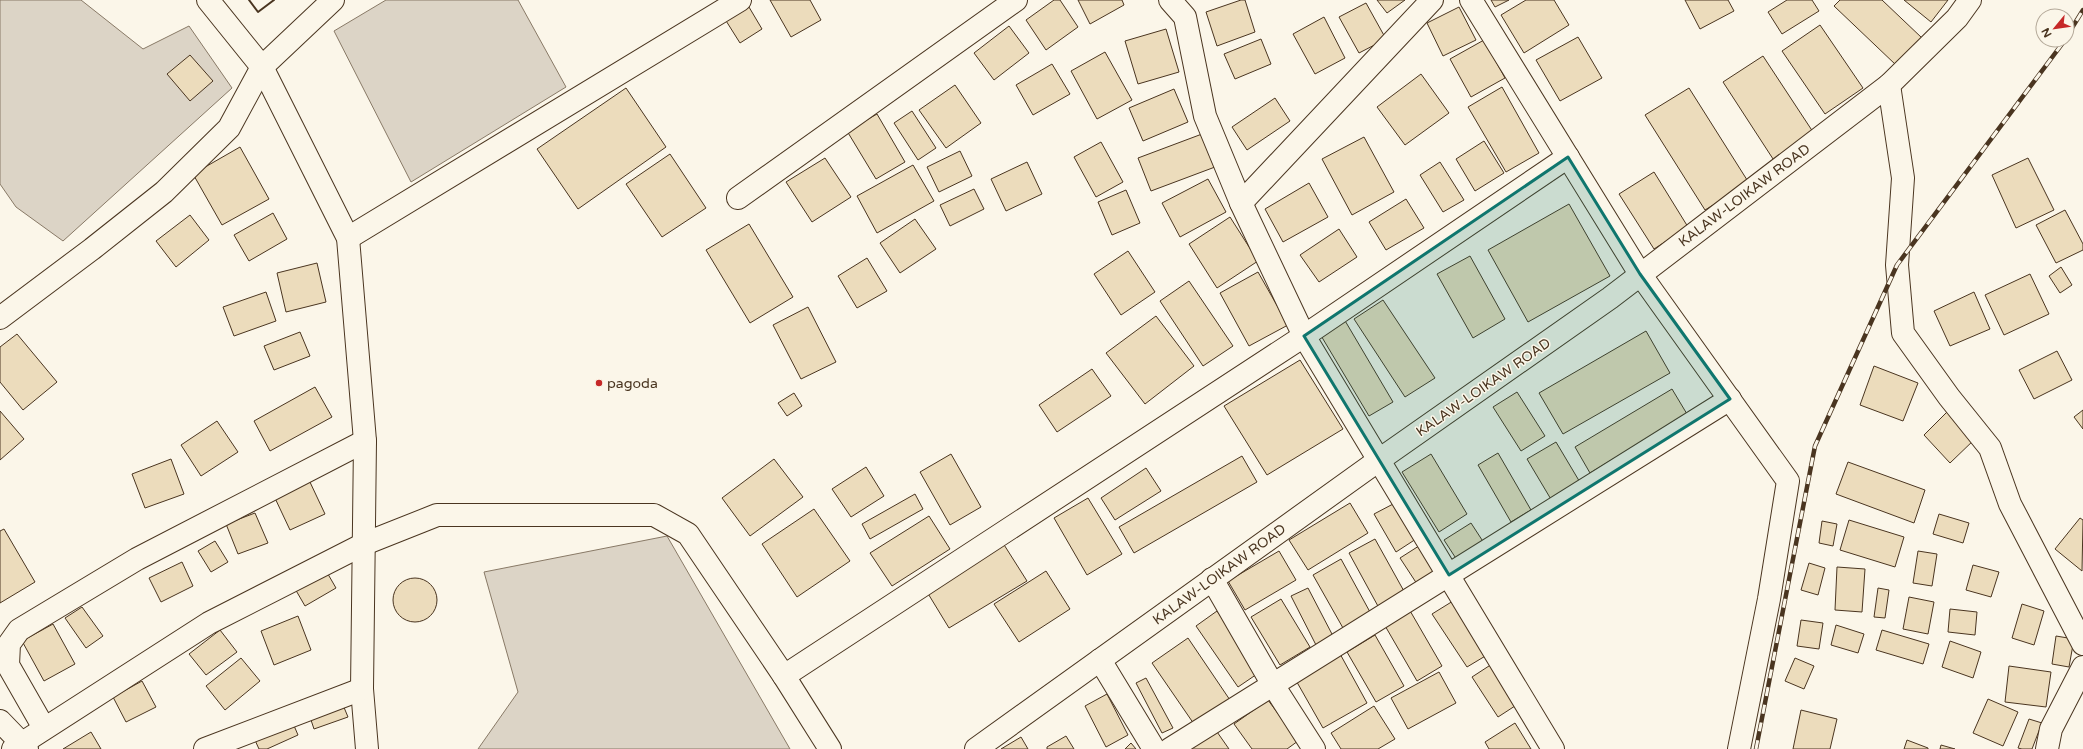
<svg xmlns="http://www.w3.org/2000/svg" width="2083" height="749" viewBox="0 0 2083 749" font-family="'Varela Round',sans-serif">
	<rect width="100%" height="100%" fill="#fbf6e9"/>
	<g fill="#dcd4c6" stroke="#887966">
		<polygon points="0,0 81,0 143,49 189,26 232,88 63,241 16,207 0,184"/>
		<polygon points="386,0 518,0 566,87 411,182 334,31"/>
		<polygon points="667,536 790,749 478,749 518,692 484,572"/>
	</g>
	<g fill="#ecdcbc" stroke="#4a3520">
		<polygon points="770,0 810,0 821,20 791,37"/>
		<polygon points="1054,0 1060,0 1078,27 1046,50 1026,20"/>
		<polygon points="1078,0 1122,0 1124,5 1090,24"/>
		<polygon points="1241,0 1245,0 1255,32 1217,46 1206,12"/>
		<polygon points="1377,0 1405,0 1387,13"/>
		<polygon points="1491,0 1509,0 1495,7"/>
		<polygon points="1526,0 1554,0 1569,25 1524,53 1501,15"/>
		<polygon points="1685,0 1728,0 1734,11 1700,29"/>
		<polygon points="1787,0 1812,0 1819,11 1782,34 1768,12"/>
		<polygon points="1840,0 1882,0 1922,38 1896,65 1834,6"/>
		<polygon points="1904,0 1948,0 1931,22"/>
		<polygon points="746,2 762,29 740,43 723,16"/>
		<polygon points="1366,3 1386,39 1359,53 1339,17"/>
		<polygon points="1459,7 1476,40 1443,56 1427,23"/>
		<polygon points="1324,17 1345,58 1315,74 1293,34"/>
		<polygon points="1820,25 1863,88 1825,114 1782,51"/>
		<polygon points="1009,26 1029,53 994,80 974,53"/>
		<polygon points="1166,29 1179,72 1138,84 1125,41"/>
		<polygon points="1578,37 1602,78 1560,101 1536,60"/>
		<polygon points="1261,39 1271,64 1235,79 1224,54"/>
		<polygon points="1484,40 1505,78 1471,97 1450,59"/>
		<polygon points="1105,52 1132,100 1097,119 1071,71"/>
		<polygon points="190,55 213,81 190,101 167,74"/>
		<polygon points="1763,56 1815,135 1775,162 1723,82"/>
		<polygon points="1052,64 1070,94 1033,115 1016,85"/>
		<polygon points="1421,74 1449,113 1405,145 1377,107"/>
		<polygon points="955,85 981,123 946,148 919,110"/>
		<polygon points="1502,87 1539,153 1506,172 1468,107"/>
		<polygon points="626,88 666,147 578,209 537,149"/>
		<polygon points="1689,88 1749,183 1705,210 1645,115"/>
		<polygon points="1174,89 1188,122 1143,141 1129,108"/>
		<polygon points="1275,98 1290,121 1247,150 1232,127"/>
		<polygon points="912,111 936,148 918,160 894,123"/>
		<polygon points="877,114 905,162 876,179 847,131"/>
		<polygon points="1202,134 1215,167 1151,191 1138,158"/>
		<polygon points="1364,137 1394,192 1352,215 1322,159"/>
		<polygon points="1484,141 1504,173 1475,191 1456,159"/>
		<polygon points="1101,142 1123,182 1096,197 1074,157"/>
		<polygon points="240,147 269,199 222,225 193,174"/>
		<polygon points="960,151 972,176 939,192 927,167"/>
		<polygon points="670,154 706,208 662,237 626,184"/>
		<polygon points="825,158 851,197 812,222 786,182"/>
		<polygon points="2028,158 2054,210 2016,228 1992,175"/>
		<polygon points="1027,162 1042,194 1006,211 991,179"/>
		<polygon points="1440,162 1464,200 1443,212 1420,175"/>
		<polygon points="913,165 934,201 877,233 857,196"/>
		<polygon points="1654,172 1688,227 1654,249 1619,194"/>
		<polygon points="1208,179 1226,212 1180,237 1162,203"/>
		<polygon points="1309,183 1328,217 1283,242 1265,209"/>
		<polygon points="974,189 984,209 950,226 940,205"/>
		<polygon points="1126,190 1140,223 1112,235 1098,202"/>
		<polygon points="1406,199 1424,228 1386,250 1369,222"/>
		<polygon points="1569,204 1610,276 1528,322 1488,250"/>
		<polygon points="2065,210 2083,244 2083,250 2056,263 2036,225"/>
		<polygon points="273,213 287,239 249,261 234,235"/>
		<polygon points="190,215 209,240 176,267 156,241"/>
		<polygon points="1230,217 1258,261 1217,288 1189,244"/>
		<polygon points="915,219 936,249 900,273 880,243"/>
		<polygon points="749,224 793,297 750,323 706,250"/>
		<polygon points="1339,229 1357,257 1319,282 1300,255"/>
		<polygon points="1128,251 1155,292 1121,315 1094,274"/>
		<polygon points="1470,256 1505,319 1473,338 1437,274"/>
		<polygon points="867,258 887,291 857,308 838,276"/>
		<polygon points="317,263 326,302 286,312 277,273"/>
		<polygon points="2061,267 2072,285 2060,293 2049,276"/>
		<polygon points="1258,272 1288,325 1249,346 1220,293"/>
		<polygon points="2030,274 2049,314 2004,335 1985,295"/>
		<polygon points="1189,281 1233,346 1203,366 1160,301"/>
		<polygon points="266,292 276,321 234,336 223,307"/>
		<polygon points="1974,292 1990,329 1950,346 1934,311"/>
		<polygon points="1383,300 1435,378 1405,397 1354,319"/>
		<polygon points="808,307 836,362 801,379 773,325"/>
		<polygon points="1156,316 1194,366 1145,404 1106,353"/>
		<polygon points="1344,319 1393,402 1369,416 1320,334"/>
		<polygon points="1646,331 1670,373 1563,434 1539,393"/>
		<polygon points="300,332 310,356 274,370 264,346"/>
		<polygon points="17,334 57,382 23,410 0,382 0,347"/>
		<polygon points="2057,351 2072,380 2034,399 2019,370"/>
		<polygon points="1300,360 1343,429 1267,475 1224,406"/>
		<polygon points="1874,366 1918,383 1903,421 1860,405"/>
		<polygon points="1092,369 1111,396 1057,432 1039,405"/>
		<polygon points="315,387 332,417 270,451 254,421"/>
		<polygon points="1672,389 1687,414 1590,473 1575,447"/>
		<polygon points="1517,392 1545,436 1521,451 1493,407"/>
		<polygon points="794,393 802,406 787,416 778,403"/>
		<polygon points="1949,410 1976,438 1950,463 1924,435"/>
		<polygon points="2083,410 2083,429 2074,417"/>
		<polygon points="0,411 24,439 0,460"/>
		<polygon points="217,421 238,452 201,476 181,445"/>
		<polygon points="1556,442 1581,484 1552,501 1527,459"/>
		<polygon points="1498,453 1531,510 1511,522 1478,465"/>
		<polygon points="951,454 981,507 950,525 920,472"/>
		<polygon points="1431,454 1467,514 1439,532 1402,472"/>
		<polygon points="1242,456 1257,482 1134,553 1119,527"/>
		<polygon points="171,459 184,494 145,508 132,474"/>
		<polygon points="774,459 803,497 750,536 722,498"/>
		<polygon points="1848,462 1925,490 1914,523 1836,494"/>
		<polygon points="866,467 884,496 851,517 832,489"/>
		<polygon points="1146,468 1161,491 1115,520 1101,498"/>
		<polygon points="309,480 325,514 290,530 274,496"/>
		<polygon points="915,494 923,509 870,539 862,524"/>
		<polygon points="1088,498 1122,554 1087,575 1054,518"/>
		<polygon points="1350,503 1368,533 1308,570 1289,540"/>
		<polygon points="1395,503 1416,539 1396,552 1374,514"/>
		<polygon points="814,509 850,561 797,597 762,544"/>
		<polygon points="255,513 268,543 238,554 226,524"/>
		<polygon points="1939,514 1969,523 1963,543 1933,534"/>
		<polygon points="929,516 950,549 892,586 870,553"/>
		<polygon points="2080,518 2083,520 2082,571 2055,549"/>
		<polygon points="1849,520 1904,537 1895,567 1840,550"/>
		<polygon points="1822,521 1837,524 1833,546 1819,543"/>
		<polygon points="1471,523 1484,543 1457,560 1444,540"/>
		<polygon points="4,529 35,582 0,603 0,531"/>
		<polygon points="1375,539 1405,593 1379,608 1349,553"/>
		<polygon points="1001,540 1027,581 949,628 924,587"/>
		<polygon points="215,541 228,562 211,572 198,551"/>
		<polygon points="1422,544 1441,573 1419,587 1400,558"/>
		<polygon points="1279,551 1296,580 1245,610 1228,581"/>
		<polygon points="1918,551 1937,554 1932,586 1913,583"/>
		<polygon points="1341,559 1370,612 1343,628 1313,575"/>
		<polygon points="182,562 193,586 161,602 149,578"/>
		<polygon points="1809,563 1825,568 1818,595 1801,590"/>
		<polygon points="1973,565 1999,572 1991,597 1966,590"/>
		<polygon points="1837,567 1865,569 1862,612 1835,610"/>
		<polygon points="325,569 336,588 305,606 294,587"/>
		<polygon points="1046,571 1070,609 1019,642 994,604"/>
		<circle cx="415" cy="600" r="22"/>
		<polygon points="1308,588 1333,636 1316,645 1291,596"/>
		<polygon points="1878,588 1889,590 1885,618 1874,617"/>
		<polygon points="1909,597 1934,602 1928,634 1903,629"/>
		<polygon points="1281,599 1310,647 1280,665 1251,617"/>
		<polygon points="1453,601 1487,655 1467,667 1432,614"/>
		<polygon points="2022,604 2044,611 2034,645 2012,638"/>
		<polygon points="82,607 103,636 86,648 65,618"/>
		<polygon points="1409,609 1442,666 1417,681 1384,624"/>
		<polygon points="1950,609 1977,612 1975,635 1948,632"/>
		<polygon points="1217,611 1260,672 1238,687 1196,626"/>
		<polygon points="298,616 311,650 274,665 261,631"/>
		<polygon points="1801,620 1823,623 1819,649 1797,646"/>
		<polygon points="53,624 75,664 44,681 22,641"/>
		<polygon points="1836,625 1864,634 1858,653 1831,645"/>
		<polygon points="220,630 237,652 206,675 189,654"/>
		<polygon points="1882,630 1929,644 1923,664 1876,650"/>
		<polygon points="1375,635 1404,686 1376,702 1347,652"/>
		<polygon points="2056,636 2074,639 2069,667 2052,664"/>
		<polygon points="1188,638 1232,703 1196,727 1152,663"/>
		<polygon points="1950,641 1981,652 1973,678 1942,667"/>
		<polygon points="1339,652 1367,703 1323,728 1294,677"/>
		<polygon points="241,658 260,681 225,710 206,686"/>
		<polygon points="1795,658 1814,666 1804,689 1785,681"/>
		<polygon points="1492,664 1518,704 1498,717 1472,677"/>
		<polygon points="2009,666 2051,672 2046,707 2005,702"/>
		<polygon points="1439,672 1456,703 1408,729 1391,698"/>
		<polygon points="1146,678 1173,728 1162,733 1136,683"/>
		<polygon points="142,681 156,707 126,722 113,697"/>
		<polygon points="1107,694 1128,735 1106,747 1085,706"/>
		<polygon points="1988,699 2018,712 2003,746 1973,733"/>
		<polygon points="1268,700 1298,741 1287,749 1252,749 1234,724"/>
		<polygon points="343,705 348,717 314,729 310,717"/>
		<polygon points="1374,706 1395,739 1378,749 1341,749 1331,733"/>
		<polygon points="1801,710 1837,719 1830,749 1793,749"/>
		<polygon points="2029,719 2042,723 2032,749 2022,749 2018,748"/>
		<polygon points="292,721 298,735 267,749 259,749 254,738"/>
		<polygon points="1515,723 1531,749 1489,749 1485,742"/>
		<polygon points="1215,729 1229,749 1186,749"/>
		<polygon points="91,732 101,749 63,749"/>
		<polygon points="1066,736 1074,749 1047,749 1047,747"/>
		<polygon points="1021,737 1028,749 1001,749"/>
		<polygon points="1907,740 1928,748 1928,749 1904,749"/>
		<polygon points="1131,743 1136,749 1125,749"/>
		<polygon points="1941,745 1955,749 1940,749"/>
	</g>
	<g fill="none" stroke-linecap="round" stroke-linejoin="round">
		<defs>
			<g id="minor">
				<polyline points="208,0 262,67 348,238 365,441 362,689 367,749"/>
				<polyline points="1170,0 1185,17 1205,116 1241,203 1304,336 1553,749"/>
				<polyline points="1471,0 1640,274 1788,481 1769,599 1739,749"/>
				<polyline points="1889,85 1903,178 1897,265 1903,333 1949,397 1990,448 2010,504 2083,644"/>
				<polyline points="738,198 1016,0"/>
				<polyline points="1241,203 1432,0"/>
				<polyline points="348,238 740,0"/>
				<polyline points="0,318 92,249 164,192 229,128 262,67 333,0"/>
				<polyline points="1212,579 1273,685 1314,749"/>
				<polyline points="1100,660 1154,749"/>
				<polyline points="784,676 1304,336 1568,157"/>
				<polyline points="0,721 27,749"/>
				<polyline points="44,728 8,665 9,644 19,630 137,559 365,441"/>
				<polyline points="13,749 209,623 364,544 437,515 654,515 688,534 784,676 830,749"/>
				<polyline points="205,749 362,689"/>
				<polyline points="1170,749 1730,399"/>
				<polyline points="2047,749 2051,729 2083,667"/>
			</g>
			<polyline id="primary" points="976,749 1379,460 1610,298 1889,85 1957,18 1970,0"/>
		</defs>
		<use href="#minor" stroke="#4a3520" stroke-width="24"/>
		<use href="#primary" stroke="#4a3520" stroke-width="24"/>
		<use href="#minor" stroke="#fbf6e9" stroke-width="22"/>
		<use href="#primary" stroke="#fbf6e9" stroke-width="22"/>
		<defs>
			<g id="rail">
				<polyline points="2067,36 2083,10"/>
				<polyline points="1756,749 1815,446 1897,265 2065,40"/>
			</g>
		</defs>
		<use href="#rail" stroke="#4a3520" stroke-width="4.5"/>
		<use href="#rail" stroke="#fbf6e9" stroke-width="3" stroke-dasharray="9" stroke-linecap="butt"/>
		<polyline stroke="#4a3520" stroke-width="2" points="249,0 258,12 274,0"/>
	</g>
	<path fill="#0f766e" fill-opacity="0.2" stroke="#0f766e" stroke-width="3" stroke-linejoin="round" d="M1568,157L1640,274L1730,399L1449,575L1304,336Z"/>
	<circle fill="#c62828" stroke="#fbf6e9" stroke-width="1.5" cx="599" cy="383" r="4"/>
	<g text-anchor="middle" stroke-width="3" stroke-linejoin="round" paint-order="stroke">
		<g font-size="14" fill="#4a3520" stroke="#fbf6e9">
			<text transform="translate(1744 195) rotate(-37)" y="5">KALAW-LOIKAW ROAD</text>
			<text transform="translate(1483 387) rotate(-35)" y="5">KALAW-LOIKAW ROAD</text>
			<text transform="translate(1219 574) rotate(-36)" y="5">KALAW-LOIKAW ROAD</text>
		</g>
		<g font-size="14" fill="#4a3520" stroke="#fbf6e9" text-anchor="start">
			<text x="607" y="388">pagoda</text>
		</g>
	</g>
	<g transform="translate(2055 28) rotate(241)"><circle r="19" fill="#fbf6e9" stroke="#b4a999"/>
	<path d="M0-3L7 15L0 10L-7 15Z" fill="#c62828"/>
	<text y="-6" font-size="11" font-weight="bold" text-anchor="middle" fill="#4a3520">N</text>
	</g>
</svg>
